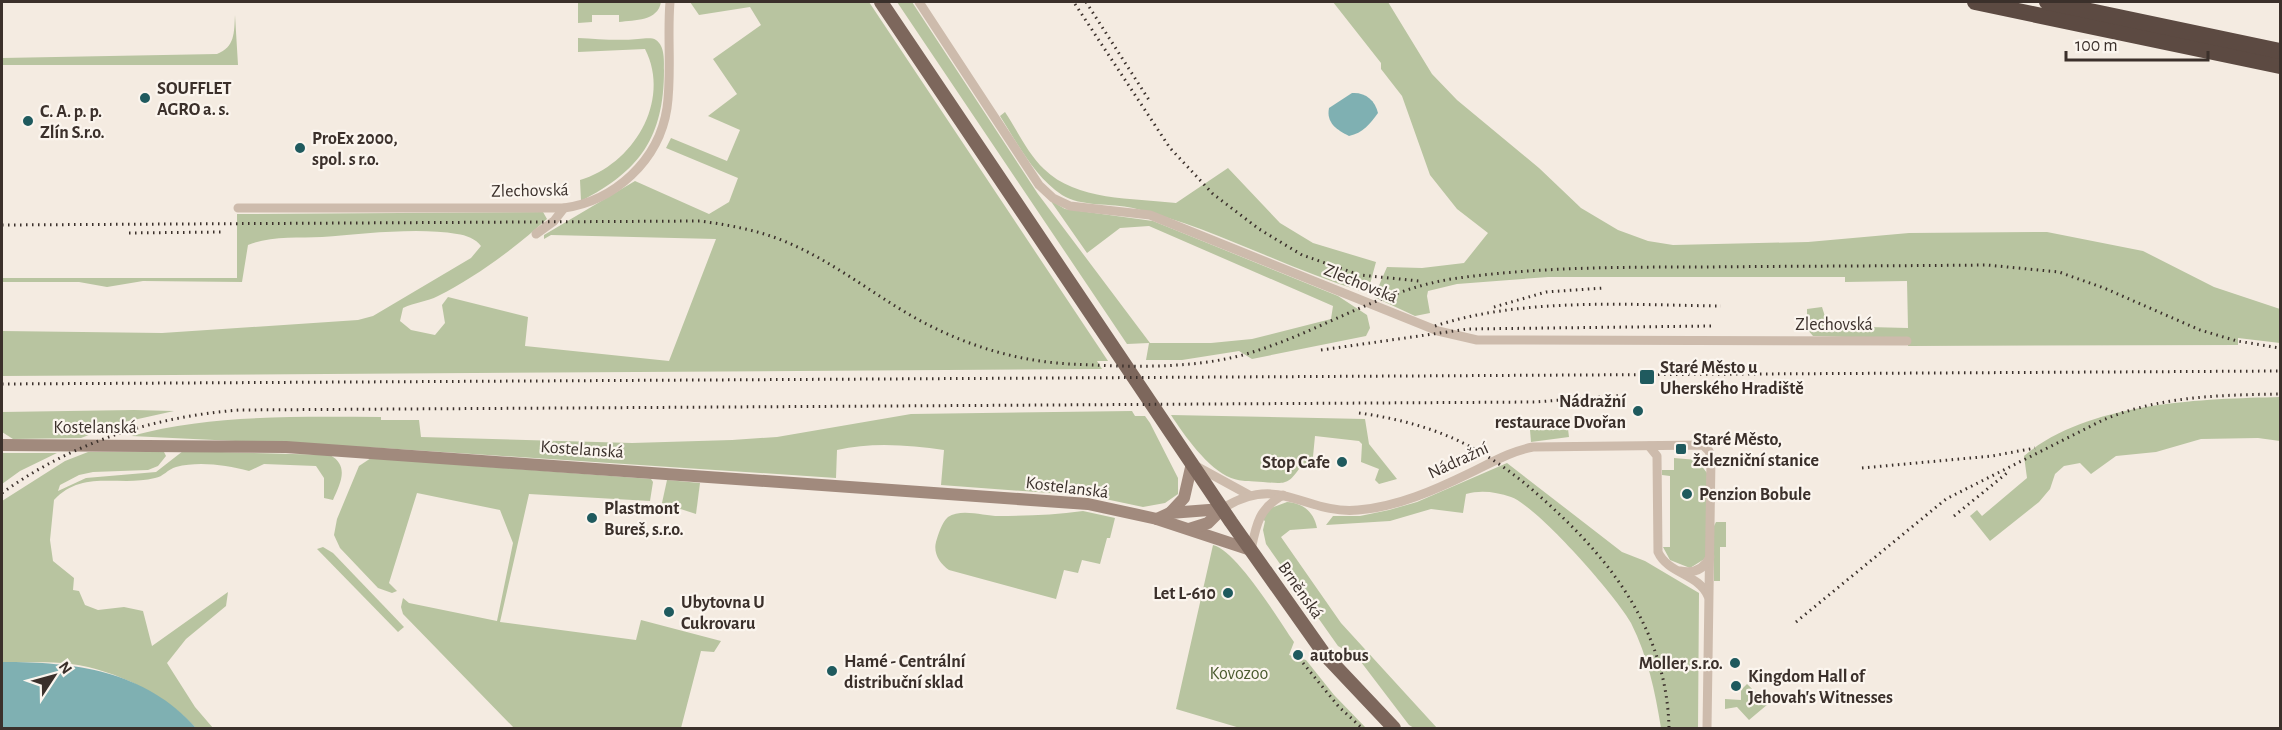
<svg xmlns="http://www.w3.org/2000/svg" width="2282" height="730" viewBox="0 0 2282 730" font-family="'Alegreya Sans',sans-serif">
	<rect width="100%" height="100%" fill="#f4ebe1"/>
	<g fill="#b8c4a0">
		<path d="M578,2H661C658,21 635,20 619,22V15H592V22L578,23Z"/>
		<path d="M690,2H869L1108,361H1097L1102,369L2,376V331L162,333L358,320L373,316L471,258L481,246C476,239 466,235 457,234C417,227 362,234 322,237C298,238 270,236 248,245L242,282L143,281L107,287L79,282H2V278H237V214L543,212L547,219C515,248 476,277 438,296C427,302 415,302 403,308L400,321L411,330L435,335L445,323L442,305L448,297L528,317L525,346L669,361L716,239L551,235L544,239V235L635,181L709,214L729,202L738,178L666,148L671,138L727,161L740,130L708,116L737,94L713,59L761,25L750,7L699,15Z"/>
		<polygon points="897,2 912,2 1038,194 1150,343 1211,343 1252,339 1331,319 1333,306 1149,226 1120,228 1087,253 1050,200 1065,209 1153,221 1338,296 1367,315 1370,328 1366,336 1252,359 1239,351 1182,360 1146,360 1149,343 1127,344"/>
		<polygon points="1333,2 1388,2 1432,74 1457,100 1539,168 1581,208 1618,230 1648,241 1673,245 1808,242 1909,233 2047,232 2143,251 2214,287 2280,309 2280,343 2238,338 2238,345 1908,346 1908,339 1813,336 1807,329 1807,309 1822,307 1828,326 1908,328 1907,281 1845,282 1845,277 1548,277 1457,284 1428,291 1427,296 1430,313 1415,316 1374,297 1387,267 1422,268 1464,263 1488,233 1457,209 1430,175 1402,96 1381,69 1381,63"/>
		<path d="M235,15L238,65H2V58L217,54C235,47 234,33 235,15Z"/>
		<path d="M578,38C598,39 618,41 638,39C644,39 651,37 656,40C665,46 664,61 664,70C664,137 640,171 581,201L580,180C632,165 672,102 645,49L578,52Z"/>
		<path d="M1005,112C1017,130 1028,154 1044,169C1076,201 1133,198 1176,203L1228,168L1280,223L1313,243L1376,262L1370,284L1361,291C1283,267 1212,227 1133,208C1111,203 1081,207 1062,195C1035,177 1017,143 1000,116Z"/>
		<path d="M2280,397V441L2258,438L2201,439L2156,452L2116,456L2091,474L2080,463L2064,466L2055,474L2050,489L2039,502L1990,541L1970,516L1977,510L1982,516L2027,478L2024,456C2088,402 2200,399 2280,397Z"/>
		<polygon points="134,410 174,411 120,423 81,438 13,439 2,432 2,412"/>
		<path d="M1132,411L1135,416H1145L1150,423L1178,478V494L1165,503L1143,507L1091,496L941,485L944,450C910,445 871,442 837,450L836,478L382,448L131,436C213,414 296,417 381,417V420H419L421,437L632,443L732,440L777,437L911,414Z"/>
		<path d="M1171,415L1365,419L1369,444L1397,479L1379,484L1375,480L1379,469L1361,462L1362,444L1359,441L1315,436L1312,467L1301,466C1288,485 1286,484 1263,482C1252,481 1242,482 1231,478C1208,469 1184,435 1171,415Z"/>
		<polygon points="1568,429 1569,437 1531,442 1530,430"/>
		<path d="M183,451L330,455C350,466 340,484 333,500L324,498V478L316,466L264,464L249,471C226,465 199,461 176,467C168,469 163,477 155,478C120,487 82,469 54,500L50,540L53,561L74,578L73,590L79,591L85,605L98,610L124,607L143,611L152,646L228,592L226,606L186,639L167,663L195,707L213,728H196C166,695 116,670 71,664C48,661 24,663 2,662V501L65,461L88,452H164L166,456L158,466L148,470L93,472L79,475L60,485L58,491L86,478L156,472Z"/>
		<polygon points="2,453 57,453 20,471 2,484"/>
		<polygon points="371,458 651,479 653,482 650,501 529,494 500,622 636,640 641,620 721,641 714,652 701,651 681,728 514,728 403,614 401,607 403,598 409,603 497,621 513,543 500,510 417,493 389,583 397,591 392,593 378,588 340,548 334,535 337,519 359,466"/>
		<polygon points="1674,458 1697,460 1707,473 1706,558 1690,568 1670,560 1663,547 1670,547 1670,476 1662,475 1662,470 1674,470"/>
		<path d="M1507,463L1622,552L1645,561L1699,593L1698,728H1661C1655,691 1648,657 1631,623C1617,597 1537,506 1511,497C1496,492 1481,490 1466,494L1463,513L1431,509L1390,521L1326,525L1333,516H1360L1389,510L1417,502Z"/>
		<polygon points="667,480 700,483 696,514 662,503"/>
		<path d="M1287,502C1303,503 1314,512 1317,528L1290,530L1281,537L1341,623L1437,728H1414L1409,725L1358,658L1338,646L1266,544L1263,530L1265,521L1262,519L1271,508Z"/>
		<path d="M1083,511L1115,518L1110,538H1107L1100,564L1082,560L1078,573L1064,570L1056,599L949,570C940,564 933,553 936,542C938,535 942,522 948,517C961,508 984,516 999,516C1026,516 1055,515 1083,511Z"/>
		<polygon points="1716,522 1726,522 1726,547 1720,547 1720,581 1714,581 1714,526"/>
		<path d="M1213,545C1237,551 1278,619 1294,642L1289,655L1306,660L1334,695L1366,728H1240L1176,709Z"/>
		<polygon points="323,547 333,553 404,627 398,632 317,549"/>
		<polygon points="1747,684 1768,704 1749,720 1737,707 1725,709 1725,699 1741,700 1741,690"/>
	</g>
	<g fill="#7fb0b2">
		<path d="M1352,93C1365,92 1375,100 1378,113C1370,124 1363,133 1349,136C1337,130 1326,123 1329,108Z"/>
		<path d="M2,662C75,662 144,670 196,728H2Z"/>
	</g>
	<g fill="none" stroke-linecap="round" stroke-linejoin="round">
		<g stroke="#cdbbac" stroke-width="9">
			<polyline points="919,2 1039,185 1053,198 1070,206 1150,215 1438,331 1477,340 1907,341"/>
			<path d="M238,208H564C614,201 659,161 667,108C672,73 667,37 670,2"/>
			<polyline points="536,234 554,221 564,208"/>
			<path d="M1649,446L1657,456L1658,552C1668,574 1699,574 1708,596"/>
			<polyline points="1196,466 1249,495"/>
			<path d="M1222,509C1279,472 1305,515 1358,510C1397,507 1435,490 1470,473C1491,463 1511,451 1533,447L1703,445L1709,451L1711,458L1707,728"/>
			<path d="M1251,550C1256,525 1259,508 1283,495"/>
			<path d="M1680,571C1694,574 1704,569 1710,557"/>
		</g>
		<g stroke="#a18a7d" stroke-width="12">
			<polyline points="2,445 286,447 1088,504 1157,519 1251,550"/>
			<polyline points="1170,513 1184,498 1192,463"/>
			<polyline points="1157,519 1170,513 1222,509"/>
			<polyline points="1189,529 1208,523 1222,509"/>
		</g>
		<polyline stroke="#7d675c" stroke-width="14" points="881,2 1231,522 1325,655 1394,728"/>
		<g stroke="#5c4a42" stroke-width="16">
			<polyline points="1975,2 2280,66"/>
			<polyline points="2047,2 2280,51"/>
		</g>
		<g stroke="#3b302b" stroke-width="3" stroke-dasharray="1.5 4.5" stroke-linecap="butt">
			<polyline points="1086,2 1149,100"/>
			<polyline points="1075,4 1170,148 1213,194 1259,229 1302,255 1360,275 1419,281"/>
			<path d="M2,225L700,221C729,225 757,230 784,241C828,259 865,288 905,312C955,342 1012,361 1070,364C1130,367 1199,370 1256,351C1325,329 1385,288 1458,278C1540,267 1623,267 1705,267C1799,266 1893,266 1987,265L2059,272L2104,288L2200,330L2237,341L2280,348"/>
			<polyline points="129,233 222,232"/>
			<polyline points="1494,307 1546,292 1604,288"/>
			<path d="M1435,326C1523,297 1629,305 1721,306"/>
			<polyline points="1321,350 1468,329 1711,326"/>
			<polyline points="2,384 2280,371"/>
			<path d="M1359,413C1395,418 1431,427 1463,443C1498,460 1530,486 1558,513C1620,571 1667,640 1669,728"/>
			<polyline points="1862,468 1992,456 2035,448"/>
			<path d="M2,493C73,442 153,417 239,410L1535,402L1628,395"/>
			<polyline points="1954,516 2007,473"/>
			<path d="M1796,622L1946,499L2103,420C2160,396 2220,395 2280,394"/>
			<polyline points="1303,663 1339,707 1362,728"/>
		</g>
	</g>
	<g fill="#1f5a5e" stroke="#fbf5ee" stroke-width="2">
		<circle cx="145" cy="98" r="6"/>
		<circle cx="28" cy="121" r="6"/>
		<circle cx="300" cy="148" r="6"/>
		<rect x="1639" y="369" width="16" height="16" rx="3"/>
		<circle cx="1638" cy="411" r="6"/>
		<rect x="1675" y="443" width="12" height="12" rx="3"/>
		<circle cx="1342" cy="462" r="6"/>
		<circle cx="1687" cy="494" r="6"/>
		<circle cx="592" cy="518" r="6"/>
		<circle cx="1228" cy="593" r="6"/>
		<circle cx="669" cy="612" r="6"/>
		<circle cx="1298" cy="655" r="6"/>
		<circle cx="1735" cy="663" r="6"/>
		<circle cx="832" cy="671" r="6"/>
		<circle cx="1736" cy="686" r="6"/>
	</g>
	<g text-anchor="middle" stroke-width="4.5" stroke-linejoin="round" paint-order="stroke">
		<g font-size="18" font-weight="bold" fill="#3b302b" stroke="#fbf5ee" text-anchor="start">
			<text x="157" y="94">SOUFFLET<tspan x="157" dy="21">AGRO a. s.</tspan></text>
			<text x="40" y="117">C. A. p. p.<tspan x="40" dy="21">Zlín S.r.o.</tspan></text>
			<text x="312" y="144">ProEx 2000,<tspan x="312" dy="21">spol. s r.o.</tspan></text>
			<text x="1660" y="373">Staré Město u<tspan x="1660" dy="21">Uherského Hradiště</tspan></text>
			<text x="1626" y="407" text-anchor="end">Nádražní<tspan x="1626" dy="21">restaurace Dvořan</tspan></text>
			<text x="1693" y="445">Staré Město,<tspan x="1693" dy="21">železniční stanice</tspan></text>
			<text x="1330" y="468" text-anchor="end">Stop Cafe</text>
			<text x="1699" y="500">Penzion Bobule</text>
			<text x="604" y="514">Plastmont<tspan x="604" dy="21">Bureš, s.r.o.</tspan></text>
			<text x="1216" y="599" text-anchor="end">Let L-610</text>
			<text x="681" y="608">Ubytovna U<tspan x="681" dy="21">Cukrovaru</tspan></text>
			<text x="1310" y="661">autobus</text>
			<text x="844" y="667">Hamé - Centrální<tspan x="844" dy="21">distribuční sklad</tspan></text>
			<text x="1723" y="669" text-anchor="end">Moller, s.r.o.</text>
			<text x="1748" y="682">Kingdom Hall of<tspan x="1748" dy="21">Jehovah's Witnesses</tspan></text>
		</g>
		<g font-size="18" fill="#3b302b" stroke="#fbf5ee">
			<text transform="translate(530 190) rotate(-1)" y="6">Zlechovská</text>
			<text transform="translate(1361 283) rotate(22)" y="6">Zlechovská</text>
			<text x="1834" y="330">Zlechovská</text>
			<text x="95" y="433">Kostelanská</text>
			<text transform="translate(582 449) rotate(4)" y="6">Kostelanská</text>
			<text transform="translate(1458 460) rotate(-25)" y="6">Nádražní</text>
			<text transform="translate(1067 487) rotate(7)" y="6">Kostelanská</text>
			<text transform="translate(1301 590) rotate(55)" y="6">Brněnská</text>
		</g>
		<g font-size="18" fill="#4a5a2e" stroke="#fbf5ee">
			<text x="1239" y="679">Kovozoo</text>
		</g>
	</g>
	<rect width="2282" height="730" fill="none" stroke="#3b302b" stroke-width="6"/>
	<g transform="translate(54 676) rotate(54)" stroke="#fbf5ee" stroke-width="4.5" paint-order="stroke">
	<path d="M0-4.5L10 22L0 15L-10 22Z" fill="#3b302b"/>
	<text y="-9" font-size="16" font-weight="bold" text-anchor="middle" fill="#3b302b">N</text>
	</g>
	<path d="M2066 51v9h142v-9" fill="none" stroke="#3b302b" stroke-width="3"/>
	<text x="2075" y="51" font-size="18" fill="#3b302b" stroke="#fbf5ee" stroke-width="4.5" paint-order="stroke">100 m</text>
</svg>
